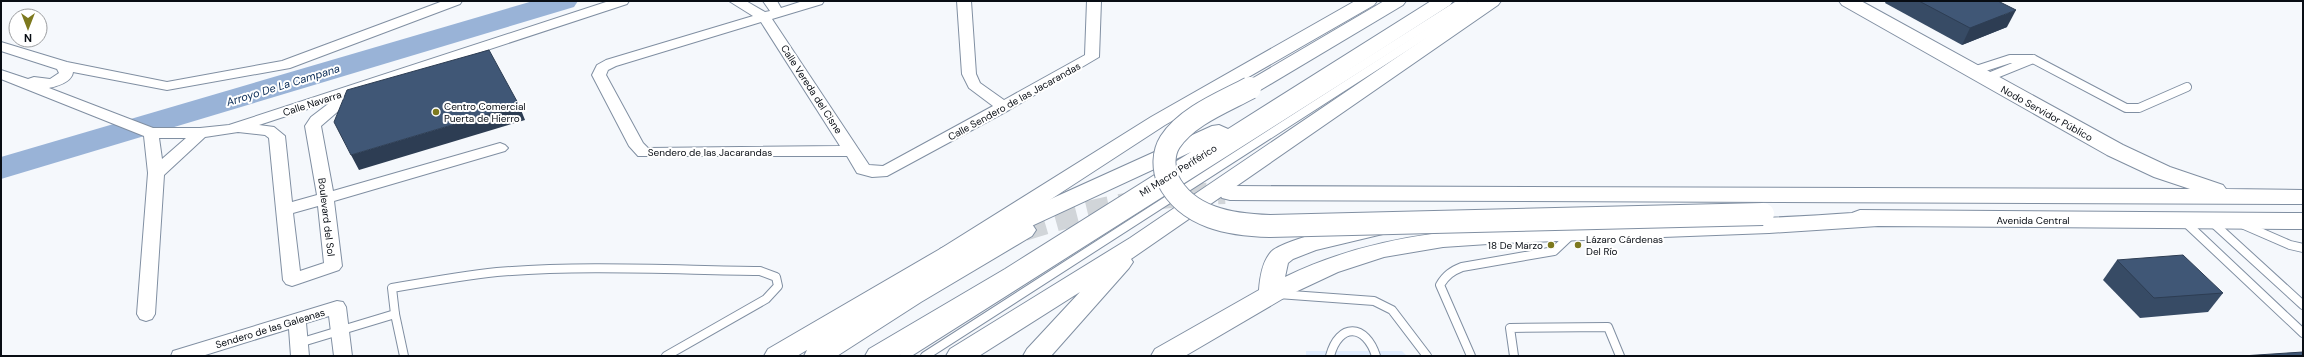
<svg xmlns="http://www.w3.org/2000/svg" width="2304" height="357" viewBox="0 0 2304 357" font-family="'DM Sans',sans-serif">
	<rect width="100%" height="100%" fill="#f5f8fc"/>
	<polygon fill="#e1edfe" points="1306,351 1402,351 1407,356 1306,356"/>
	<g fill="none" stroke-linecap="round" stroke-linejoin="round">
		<polygon fill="#99b3d7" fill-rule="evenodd" points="533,1 578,1 574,7 1,179 1,157"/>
		<path stroke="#d1d5d9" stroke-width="22" stroke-dasharray="22 11" stroke-linecap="butt" d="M1024,230C1090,209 1155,195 1225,193"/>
		<defs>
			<g id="lane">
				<polyline points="1973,71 2010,59 2033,59 2126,108 2139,108 2187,87"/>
				<polyline points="1986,78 2033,59"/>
				<polyline points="2184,221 2303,333"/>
				<polyline points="2212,222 2303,305"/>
				<polyline points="2244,225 2290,245 2303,248"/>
				<polyline points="1278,294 1374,301 1392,310 1427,356"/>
				<polyline points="395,314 404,356"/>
				<path d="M299,343L395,314L392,288C427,282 461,276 497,272C584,265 672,270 760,271L776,277L778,286L766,299L666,356"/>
				<polyline points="904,356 1464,1"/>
				<polyline points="925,356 1477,1"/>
				<path d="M1330,356C1339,322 1366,324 1376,356"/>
				<path d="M1471,356L1440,285C1446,275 1452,271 1462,267L1554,251L1572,234"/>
				<polyline points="1514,356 1510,328 1608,327 1620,356"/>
			</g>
			<g id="street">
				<path d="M443,1H462L460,4L290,68L167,90L73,72C72,82 58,86 49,88L153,128H200L229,125L609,1H629L627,4L350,95L352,98L350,101L321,126L333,191L500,143L505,145L508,148L505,151L334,201L342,266L339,270L298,284L292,286L286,284L283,280L269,138L265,135L238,132L205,137L164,175L155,314L152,319L146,321L140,319L137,314L148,173L144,136L1,79V70L28,79L34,77L50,79L59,73L57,69L1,51V42L67,62L167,82L282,61ZM332,101L311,117L305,126L317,195L292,202L285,136L274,127L259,125ZM159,138H186L162,159ZM318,206L324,263L300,271L293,213Z"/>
				<path d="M729,1H746L765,12L770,11L763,1H777L781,8L803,1H824L822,4L772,19L869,165L883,166L993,106L969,88L962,74L957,1H971L976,74L980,83L1004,100L1085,55L1087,1H1101L1099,57L1009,110L887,176L872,177L857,173L847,156H638L629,146L592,75L597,65L606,60L753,16ZM761,22L840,146L648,148L643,143L606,75L608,70L616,66Z"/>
				<polygon points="337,301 343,302 346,307 352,356 334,356 329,316 306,323 309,356 291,356 289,329 202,356 171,356 173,351"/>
			</g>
			<g id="secondary">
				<path d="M1355,1H1377L1374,5L1165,125L982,244C997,236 1015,220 1032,224L1036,230L1032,236L921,302L837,356H804L807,350L797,356H764L768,349L940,249L1151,117Z"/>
				<polygon points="1384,1 1406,1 1403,5 1257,92 1250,94 1243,92 1240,88 1243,84"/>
				<polygon points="1839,1 1861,1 2123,145 2170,167 2223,185 2226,189 2303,190 2303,204 1230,200 1222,198 1219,193 1222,188 1230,186 2190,189 2154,177 2107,155 1842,5"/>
				<path d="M1860,210L2303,213V229L1878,226L1769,233L1503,243L1443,247L1384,257L1338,272L1289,295L1185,356H1151L1155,349L1259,290C1260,277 1262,262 1271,252C1283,239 1370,218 1387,223L1391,228L1387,233L1316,250L1293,259L1288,263L1285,277C1387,227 1493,227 1604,224C1687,221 1769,219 1852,213Z"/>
			</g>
			<g id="highway">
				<polygon points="1431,1 1453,1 1450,5 1021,281 898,356 865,356 869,349 1005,269 1191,152 956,261 948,263 940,261 936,255 940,249 1212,126 1219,125 1228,129"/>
				<polygon points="1480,1 1501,1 1498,5 1131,259 1133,262 1129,268 1051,356 1023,356 1027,349 1080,292 979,356 946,356 950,349 1130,238"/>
			</g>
		</defs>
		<use href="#lane" stroke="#808fa2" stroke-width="10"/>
		<use href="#street" stroke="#808fa2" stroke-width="2"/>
		<use href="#secondary" stroke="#808fa2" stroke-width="2"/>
		<use href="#highway" stroke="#808fa2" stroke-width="2"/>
		<use href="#lane" stroke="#fff" stroke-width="8"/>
		<use href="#street" fill="#fff" fill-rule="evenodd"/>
		<use href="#secondary" fill="#fff" fill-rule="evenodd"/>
		<use href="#highway" fill="#fff" fill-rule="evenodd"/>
		<defs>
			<path id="secondary-bridge" d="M1250,88C1224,102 1187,116 1170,142C1163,153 1163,168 1168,180C1187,218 1231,225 1270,226L1763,214"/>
		</defs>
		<use href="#secondary-bridge" stroke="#808fa2" stroke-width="24" stroke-linecap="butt"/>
		<use href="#secondary-bridge" stroke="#fff" stroke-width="22"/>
	</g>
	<g fill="#374b65">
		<polygon points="1886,1 1998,1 2007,27 1962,45 1885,3"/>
		<polygon points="2117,260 2223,293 2208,312 2140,318 2103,280"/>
	</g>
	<g fill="#2d3d53">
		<polygon points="2016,10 2007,27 1962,45 1970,28"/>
		<polygon points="519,105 525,120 359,170 351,155"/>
	</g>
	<g fill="#405776" stroke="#2d3d53">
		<polygon points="1919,1 1998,1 2016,10 1970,28"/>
		<polygon points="489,50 519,105 351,155 334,122 347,90"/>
		<polygon points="2183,255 2223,293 2154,298 2117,260"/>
		<polygon points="2303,352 2303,356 2242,356"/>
	</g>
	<g fill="#7d791e" stroke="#fff" stroke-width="1.5">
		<circle cx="436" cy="112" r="4"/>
		<circle cx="1551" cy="245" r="4"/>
		<circle cx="1578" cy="245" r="4"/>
	</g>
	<g text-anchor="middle" stroke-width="4" stroke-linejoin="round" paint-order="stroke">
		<g font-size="10" fill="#080d14" stroke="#fff">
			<text transform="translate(812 89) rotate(57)" y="4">Calle Vereda del Cisne</text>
			<text transform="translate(1014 101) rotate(-29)" y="4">Calle Sendero de las Jacarandas</text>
			<text transform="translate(312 103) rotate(-18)" y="4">Calle Navarra</text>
			<text transform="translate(2047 113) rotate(29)" y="4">Nodo Servidor Público</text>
			<text x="710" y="156">Sendero de las Jacarandas</text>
			<text transform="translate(1178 170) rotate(-32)" y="4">Mi Macro Periférico</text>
			<text transform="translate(327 217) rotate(83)" y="4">Boulevard del Sol</text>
			<text x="2033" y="224">Avenida Central</text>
			<text transform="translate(270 328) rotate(-17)" y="4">Sendero de las Galeanas</text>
		</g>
		<g font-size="10" fill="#080d14" stroke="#fff" text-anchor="start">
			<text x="444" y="110">Centro Comercial<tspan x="444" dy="12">Puerta de Hierro</tspan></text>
			<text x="1586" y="243">Lázaro Cárdenas<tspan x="1586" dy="12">Del Río</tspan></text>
			<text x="1543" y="249" text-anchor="end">18 De Marzo</text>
		</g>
		<g font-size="11" font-style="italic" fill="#052854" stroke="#fff">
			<text transform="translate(283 85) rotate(-17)" y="4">Arroyo De La Campana</text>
		</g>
	</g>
	<rect width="2304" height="357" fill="none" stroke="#080d14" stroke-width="4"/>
	<g transform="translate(28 28) rotate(180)"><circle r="19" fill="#ffffff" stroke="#9c9ea1"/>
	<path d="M0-3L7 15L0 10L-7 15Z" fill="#7d791e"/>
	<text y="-6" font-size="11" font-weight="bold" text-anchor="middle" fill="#080d14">N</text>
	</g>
</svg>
